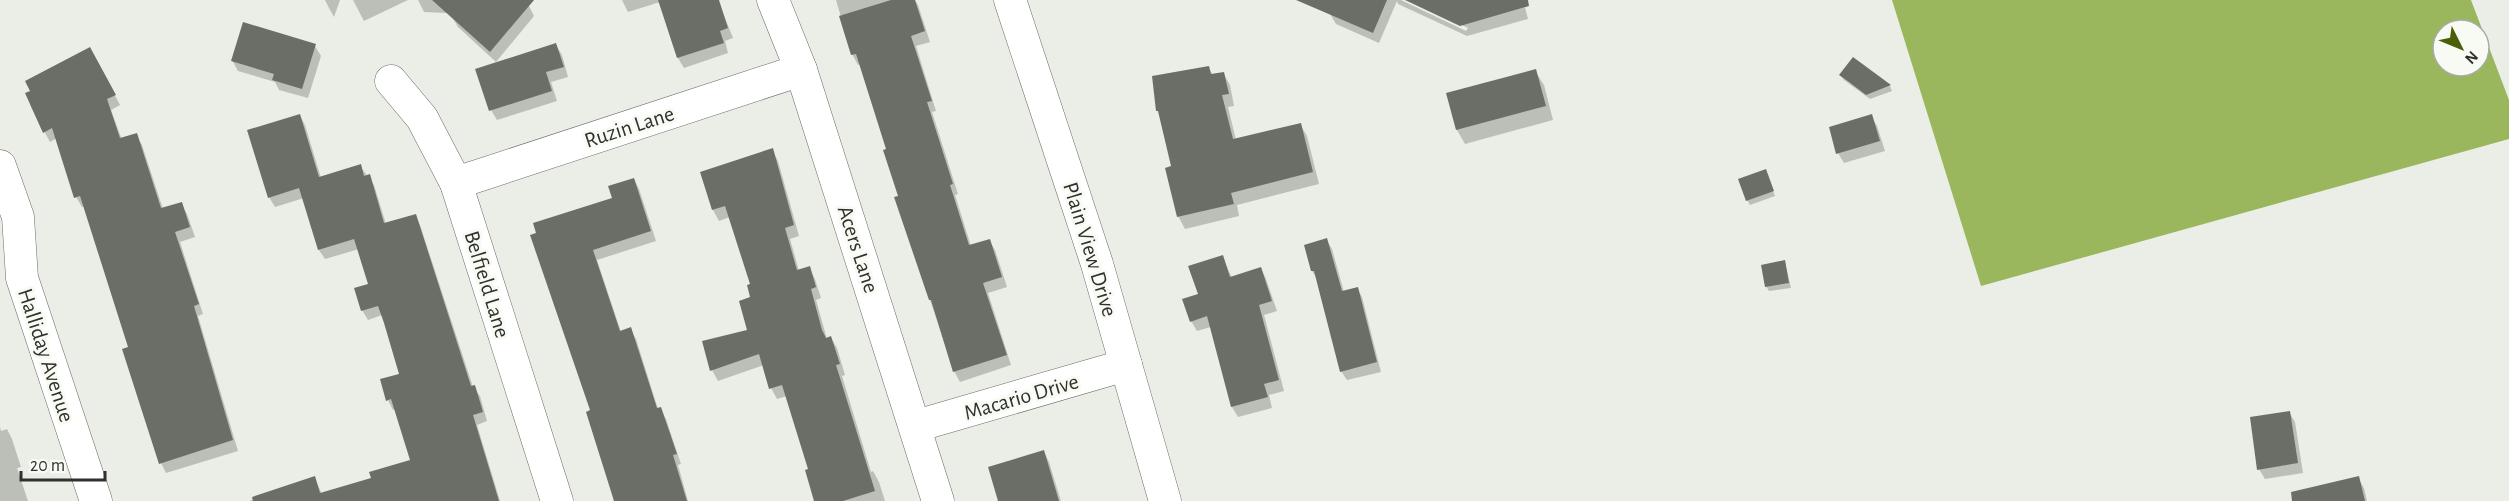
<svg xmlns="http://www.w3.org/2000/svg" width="2509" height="501" viewBox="0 0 2509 501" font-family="'Alegreya Sans',sans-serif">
	<rect width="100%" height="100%" fill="#ebeee6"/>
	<path fill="#9bb75d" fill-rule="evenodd" d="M1892,0H2471L2509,100V139L1981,286ZM2443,30H2479V66H2443Z"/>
	<g fill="#0003">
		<polygon points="325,0 340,0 334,17 329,8"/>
		<polygon points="353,0 408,0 364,21"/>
		<polygon points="418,0 448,0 447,13 424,12"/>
		<polygon points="467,0 534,0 529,6 534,16 496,62 458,27 452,17"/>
		<polygon points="622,0 709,0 719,3 733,38 725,41 728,53 684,68 678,58 660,2 628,12"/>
		<polygon points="836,0 915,0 918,5 930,42 916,46 936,111 932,112 958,194 955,195 971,246 989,240 995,250 1007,287 988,293 1011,365 960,382 954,371 930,300 888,150 860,64 858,65 852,54"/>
		<polygon points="1336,0 1401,0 1466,31 1468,28 1408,0 1523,0 1528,19 1467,36 1398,4 1397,1 1379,43 1336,24 1330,14"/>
		<polygon points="556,45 562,55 568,77 551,82 557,101 497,120 491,110"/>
		<polygon points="315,46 321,56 308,98 279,90 275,82 238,71 232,60"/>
		<polygon points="96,59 120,105 111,110 122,140 136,135 142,145 163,209 181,203 187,214 195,237 180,242 203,314 198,316 238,451 166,473 161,463 130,348 85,206 82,207 76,197 57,138 50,142 31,107"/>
		<polygon points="1853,59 1890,86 1892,91 1870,99 1844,80 1841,75"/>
		<polygon points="1208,67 1213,75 1223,73 1230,85 1234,106 1228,107 1236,140 1300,124 1307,136 1319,184 1237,205 1239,216 1185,229 1178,216 1173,167 1158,110"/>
		<polygon points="1535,71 1544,85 1553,120 1465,144 1457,130 1448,94"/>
		<polygon points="300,116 305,125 321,178 360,166 374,185 386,224 415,215 420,225 473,387 480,396 487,421 477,425 500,501 249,501 314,477 322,494 372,479 412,461 396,409 393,410 388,400 382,380 401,375 382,315 368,320 362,310 369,285 359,249 325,259 319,250 304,198 275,207 269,197"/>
		<polygon points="1871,116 1877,126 1885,151 1844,163 1838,153"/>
		<polygon points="772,150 778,161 799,236 790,239 799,271 809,268 815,279 821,298 816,300 827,339 831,338 837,348 845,375 842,376 871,472 873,471 879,482 885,501 816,501 810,470 787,396 777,399 771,388 764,365 718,381 712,370 749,331 752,285 730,217 719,221 713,210 702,173"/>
		<polygon points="1766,171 1775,196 1750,205 1747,200"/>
		<polygon points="634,179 639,189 656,241 597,260 621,332 630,329 636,339 658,409 660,409 666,419 681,464 678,465 688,501 614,501 592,411 532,236 614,199"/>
		<polygon points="1326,239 1332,249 1344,292 1357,288 1362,297 1381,372 1347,380 1341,371 1318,280 1312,271"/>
		<polygon points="1222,256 1232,278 1261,268 1266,279 1277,311 1264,315 1284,391 1269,395 1272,408 1238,417 1232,407 1211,327 1197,331 1191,321 1200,295"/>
		<polygon points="1785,262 1791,288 1769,291 1766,286"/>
		<polygon points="2289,412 2295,422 2303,473 2265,479 2259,469"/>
		<polygon points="0,427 1,431 7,429 12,439 21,467 17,468 28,501 0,501"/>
		<polygon points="1044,452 1049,462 1061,501 999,501"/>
		<polygon points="2358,478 2364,488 2367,501 2300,501"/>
	</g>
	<g fill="#6b6e67">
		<polygon points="432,0 534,0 490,52"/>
		<polygon points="658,0 719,0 728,28 720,31 724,43 677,58"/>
		<polygon points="891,0 915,0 925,31 911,36 932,101 927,102 953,184 950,185 969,245 990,239 1002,277 983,283 1007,355 953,372 931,300 929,300 894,197 898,196 883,150 886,149 856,54 851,55 839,16"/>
		<polygon points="1296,0 1387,0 1373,33"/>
		<polygon points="1405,0 1528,0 1529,6 1460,26"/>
		<polygon points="243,22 316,44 302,89 272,80 274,74 231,61"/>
		<polygon points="556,43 564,67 546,72 552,91 489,111 475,69"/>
		<polygon points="90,47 116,95 107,99 120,138 137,133 161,208 182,202 190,227 175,232 199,304 194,306 233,440 159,464 122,349 128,347 80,196 74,198 52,128 43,133 25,93 30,91 25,81"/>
		<polygon points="1853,57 1891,85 1866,95 1849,82 1839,75"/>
		<polygon points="1209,66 1211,74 1224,72 1229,94 1222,95 1233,139 1301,123 1313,172 1231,193 1234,204 1177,217 1165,168 1171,166 1158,111 1156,111 1152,76"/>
		<polygon points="1536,69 1546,106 1456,130 1446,93"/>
		<polygon points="300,114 319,177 361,164 364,176 370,174 384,223 416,214 471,386 475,385 483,412 473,415 499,501 253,501 252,497 315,476 320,493 371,478 369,472 410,460 391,399 386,401 380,379 399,374 384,323 378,306 361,311 354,288 368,284 354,239 318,250 299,188 268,198 247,130"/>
		<polygon points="1872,114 1880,141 1836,154 1829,127"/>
		<polygon points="773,148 794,225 785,228 797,270 810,266 816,287 811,289 822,330 826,338 831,336 840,364 836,365 875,491 843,501 814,501 805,470 808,469 782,385 769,389 759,354 710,371 702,341 747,330 739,301 750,297 747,285 750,284 725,206 712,210 700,172"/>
		<polygon points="1766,169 1774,191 1746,201 1738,179"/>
		<polygon points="634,178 651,231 593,250 620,331 631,327 657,408 661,407 677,454 673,455 687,501 614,501 586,412 590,410 530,235 536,233 533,223 612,198 608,186"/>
		<polygon points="1327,238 1342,291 1358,287 1377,362 1340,372 1314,271 1311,271 1304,245"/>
		<polygon points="1223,255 1230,277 1261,267 1272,301 1259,305 1279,380 1264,384 1268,397 1231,407 1207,316 1190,322 1182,299 1198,294 1188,266"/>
		<polygon points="1785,260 1789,283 1765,287 1761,265"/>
		<polygon points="2290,411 2298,463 2257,470 2250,417"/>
		<polygon points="1044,450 1059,501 998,501 988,467"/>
		<polygon points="2359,476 2365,501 2292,501 2291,492"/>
	</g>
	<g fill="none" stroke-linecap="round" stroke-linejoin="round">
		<defs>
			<g id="minor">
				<polyline points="773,0 801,70 938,501"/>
				<polyline points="1010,0 1097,264 1165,501"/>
				<polyline points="391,81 422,118 456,183 557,501"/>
				<polyline points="0,166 18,217 22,278 96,501"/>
				<polyline points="456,183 801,70"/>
				<polyline points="916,426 1126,365"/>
			</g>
		</defs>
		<use href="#minor" stroke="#6a6c65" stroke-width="33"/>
		<use href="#minor" stroke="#fff" stroke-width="32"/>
	</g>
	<g text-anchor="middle" stroke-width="6" stroke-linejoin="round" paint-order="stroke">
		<g font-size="22" fill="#30312e" stroke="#f8fbf3">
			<text transform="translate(629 126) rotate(-18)" y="8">Ruzin Lane</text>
			<text transform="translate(859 249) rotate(72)" y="8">Acers Lane</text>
			<text transform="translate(1091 249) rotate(73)" y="8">Plain View Drive</text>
			<text transform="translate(488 284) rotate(73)" y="8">Belfield Lane</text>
			<text transform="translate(47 355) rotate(72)" y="8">Halliday Avenue</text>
			<text transform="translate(1021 396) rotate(-16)" y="8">Macario Drive</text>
		</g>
	</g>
	<g transform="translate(2461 48) rotate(133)"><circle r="28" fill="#f8fbf3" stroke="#a8aaa4" stroke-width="1.5"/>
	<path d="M0-4.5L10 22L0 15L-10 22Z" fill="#4a5f08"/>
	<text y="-9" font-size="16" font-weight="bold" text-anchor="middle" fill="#30312e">N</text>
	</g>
	<path d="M21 471v9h84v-9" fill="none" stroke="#30312e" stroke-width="3"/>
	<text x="30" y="471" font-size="18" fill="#30312e" stroke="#f8fbf3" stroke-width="4.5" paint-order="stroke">20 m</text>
</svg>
